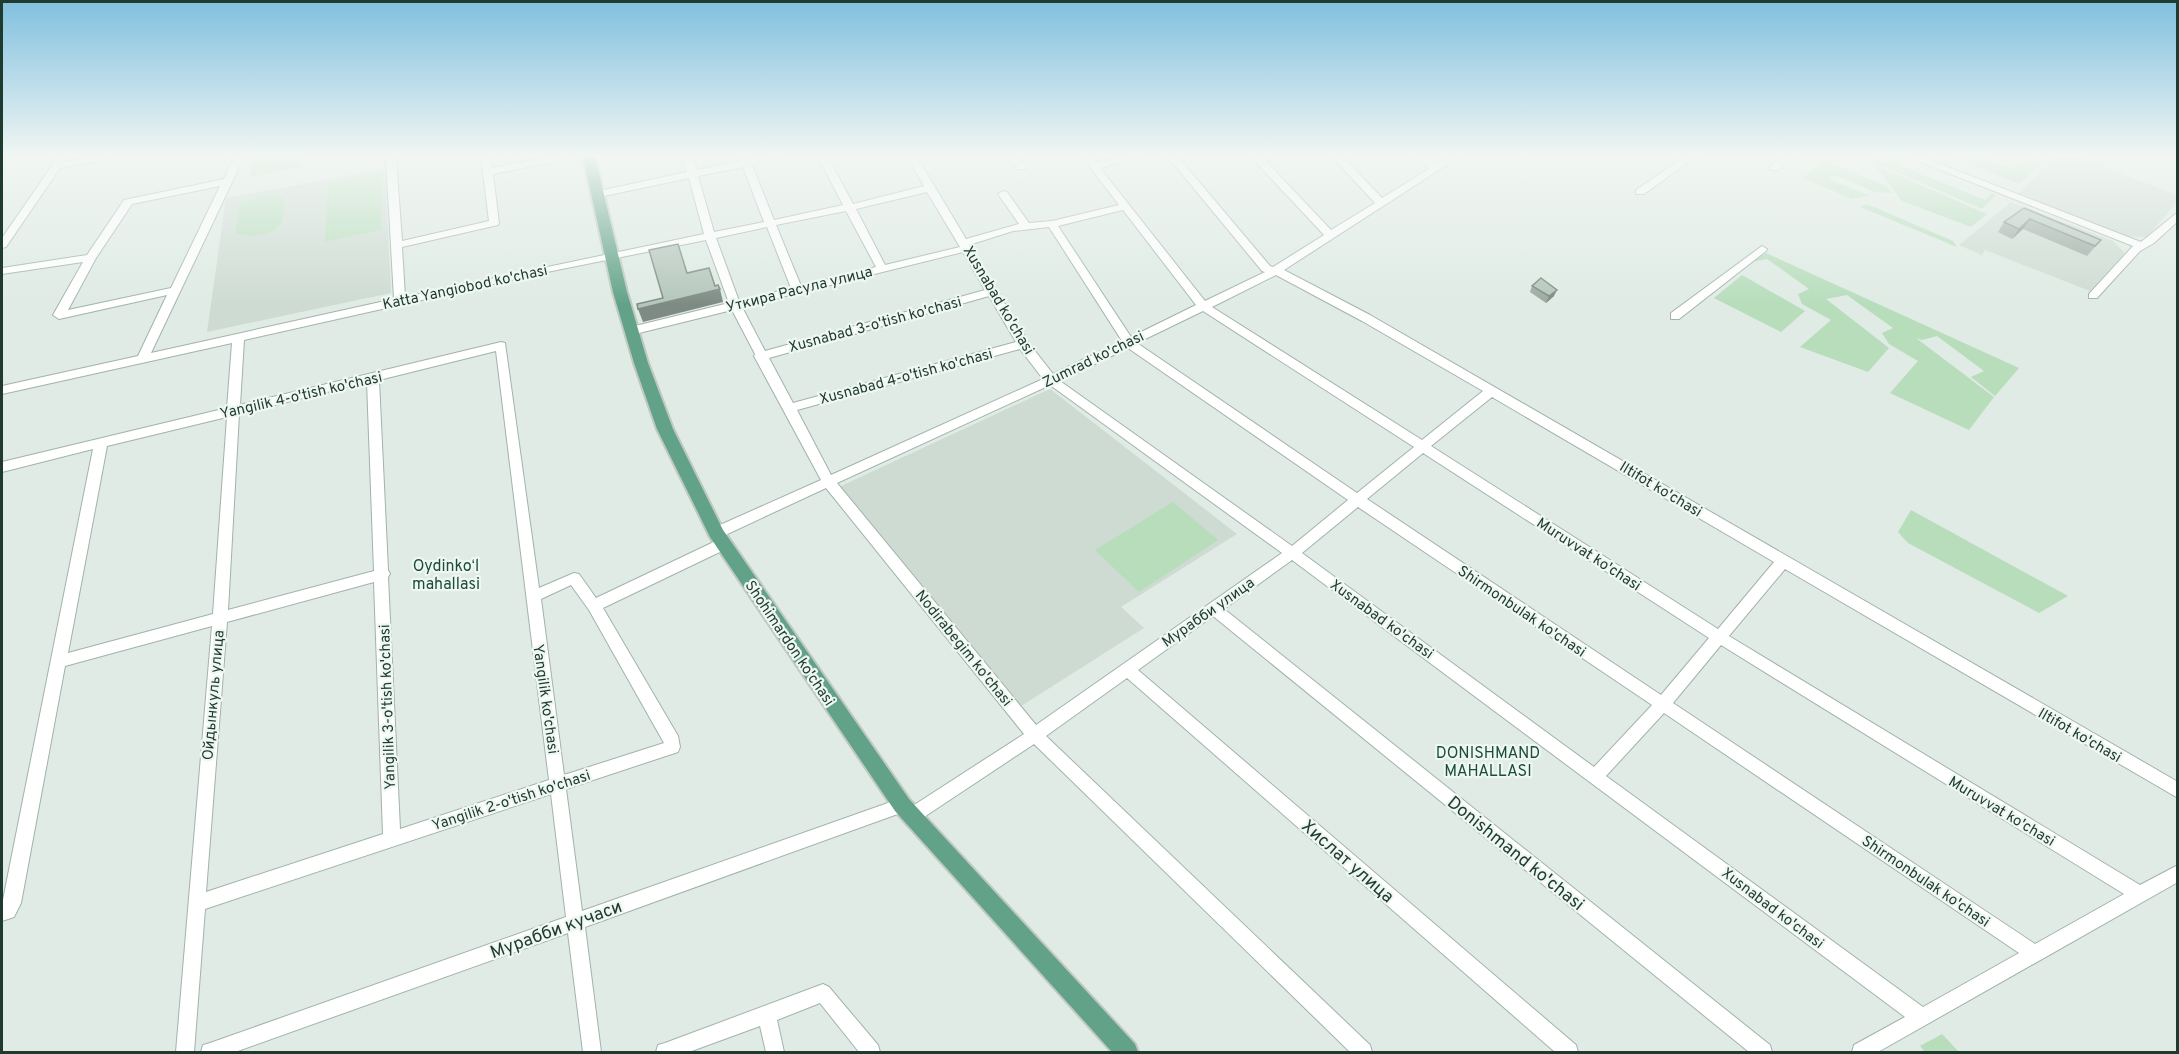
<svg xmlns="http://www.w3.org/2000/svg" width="2179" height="1054" viewBox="0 0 2179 1054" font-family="Overpass,sans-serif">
	<rect width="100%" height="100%" fill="#dfebe4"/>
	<g fill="#cddbd2">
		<polygon points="2056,157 2078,157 2177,195 2177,202 2147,237 2127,236 2019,193"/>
		<polygon points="385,169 391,293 207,332 226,198"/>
		<polygon points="2011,202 2113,241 2125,253 2090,291 1985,250 1982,255 1959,245"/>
		<polygon points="1050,389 1237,534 1121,607 1144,628 1018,708 839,487"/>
	</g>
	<g fill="#b7ddbb">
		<polygon points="252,157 301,157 300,167 250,177"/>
		<polygon points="1879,157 1903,157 1896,164 1985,200 1992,193 1996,195 1982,209 1873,162"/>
		<polygon points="1954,157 1981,157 2011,169 2018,163 2038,167 2019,184"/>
		<polygon points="1824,161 1886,186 1892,193 1875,192 1834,175 1829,179 1870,196 1852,199 1803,178"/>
		<polygon points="1875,165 1987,214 1971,227 1902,201"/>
		<polygon points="382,173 381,230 325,242 328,183"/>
		<path d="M272,194L284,199C284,206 284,217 281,223C272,237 248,239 235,232L241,203Z"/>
		<polygon points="1867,204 1953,241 1957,247 1860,207"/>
		<polygon points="1766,253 2019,368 1995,396 1971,377 1984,371 1937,336 1922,340 1916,338 1994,397 1969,430 1890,393 1918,361 1889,344 1882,333 1893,328 1847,295 1826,299 1889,348 1868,372 1800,347 1831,320 1802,304 1798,294 1809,289 1767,259 1752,262"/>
		<polygon points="1742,275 1805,311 1781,332 1714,298"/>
		<polygon points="1173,502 1218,540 1139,592 1095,550"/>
		<polygon points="1911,510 2068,596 2039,613 1908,543 1898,532"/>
		<polygon points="1942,1034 1959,1052 1925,1052 1920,1046"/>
	</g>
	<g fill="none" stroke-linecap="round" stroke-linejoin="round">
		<defs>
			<g id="minor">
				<polygon points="58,157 68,157 65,162 88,157 109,157 104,160 60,168 6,247 2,248 2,238"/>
				<path d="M234,157H244L151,353L394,299L386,157H396L402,241L489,221L481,157H491L492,168L547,157H566L561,160L493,174L499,223L498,225L402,247L405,297L704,234L689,178L599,197L594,194L599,191L687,172L683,157H693L697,170L760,157H779L752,165L774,220L843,205L818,157H828L853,204L924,186L907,157H917L966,239L1019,224L998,194L1003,191L1007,192L1029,223L1052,221L1119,205L1082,157H1092L1096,162L1121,157H1139L1100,168L1205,301L1265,272L1262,271L1168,157H1178L1270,266L1273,267L1324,235L1251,157H1262L1331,230L1375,203L1332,157H1343L1382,198L1429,169L1416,157H1427L1436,164L1447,157H1459L1284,270L1370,315L2178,782V798L1785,569L1729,636L2140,885L2178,865V882L1878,1052H1852L1854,1045L1905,1017L1292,560L1224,609L1770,1045L1772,1052H1749L1213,616L1138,670L1576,1045L1578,1052H1555L1127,678L1046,736L1370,1045L1372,1052H1350L1034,744L918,821L912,823L906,821L904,816L906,811L585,927L601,1052H583L568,933L235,1052H201L203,1045L210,1043L566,917L551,794L205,909L194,1052H176L212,626L65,666L21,903L14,917L2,921V905L93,449L2,472V462L227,408L232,343L2,394V386L138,356L167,295L59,319L53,315L83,262L2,274V268L87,255L124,200L224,179ZM743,167L764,222L714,232L698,176ZM220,186L171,288L68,310L96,258L132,204ZM927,192L960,247L885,265L856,209ZM1123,210L1196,305L1131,337L1058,226ZM846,211L876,267L801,286L776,225ZM767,227L791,288L739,301L716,238ZM1049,227L1122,341L1053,374L1028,342L969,245L1013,231ZM706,240L729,303L627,328L625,331L631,335L732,310L755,354L754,356L821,480L711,529L709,533L711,537H721L826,488L1024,734L908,809L910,805L908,800L902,798L582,911L566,789L678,752L680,747L678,736L603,608L728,548L730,544L728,540H718L596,598L579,574L574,573L539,588L505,343L501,342L240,405L244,340L542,273ZM963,252L985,290L765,351L742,307ZM1276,275L1362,321L1483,391L1422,440L1212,307ZM989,296L1016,342L793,403L769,358ZM1203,311L1414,447L1357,493L1137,343ZM1128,348L1348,500L1292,546L1060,381ZM1020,349L1043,379L831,475L797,410ZM496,351L549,780L400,829L388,577L390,574L388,570L379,380ZM367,382L374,571L228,610L239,414ZM1050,385L1282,553L1036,725L837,483ZM1492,397L1774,562L1718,629L1431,446ZM227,417L213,614L68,653L107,446ZM1423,453L1709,638L1661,695L1367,499ZM1358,507L1652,705L1594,767L1302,553ZM374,582L383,834L206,892L227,622ZM571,585L589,610L664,743L564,775L541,599ZM1721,645L2124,894L2035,944L1673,703ZM1664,713L2019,953L1923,1007L1606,776Z"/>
				<polygon points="1009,157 1019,157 1026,167 1025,169 1017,169"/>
				<polygon points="1684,157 1696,157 1644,194 1636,194 1636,190"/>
				<polygon points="1782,157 1793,157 1778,170 1770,170 1770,166"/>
				<polygon points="1908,157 1922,157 2141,242 2178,212 2178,221 2154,243 2140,251 2097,298 2089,298 2089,294 2133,246"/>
				<polygon points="1762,246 1767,249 1766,251 1679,319 1671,319 1671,313"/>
				<polygon points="823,984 829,987 878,1045 880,1052 859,1052 820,1003 777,1020 784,1052 766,1052 760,1026 689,1052 656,1052 658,1045 665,1043"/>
			</g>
			<polygon id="major" points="583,157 595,157 627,292 648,363 673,429 723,530 909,799 1135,1044 1138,1052 1112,1052 895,811 710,537 657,429 634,363 613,292"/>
		</defs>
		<use href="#minor" stroke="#a2b3aa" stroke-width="2"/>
		<use href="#major" stroke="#c0c8c5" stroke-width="4"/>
		<use href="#minor" fill="#fff" fill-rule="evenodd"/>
		<use href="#major" fill="#62a288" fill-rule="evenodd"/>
	</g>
	<g fill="#9baaa2">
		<polygon points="2024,208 2101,240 2087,256 2023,229 2012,239 1998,232 2004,222"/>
		<polygon points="1532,286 1554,296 1546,303 1530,292"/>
	</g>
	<g fill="#7e8b84">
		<polygon points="2030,219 2023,229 2012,239 2019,229"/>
		<polygon points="720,289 723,302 643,322 638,309"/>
		<polygon points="1557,290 1554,296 1546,303 1549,296"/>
	</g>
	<g fill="#b4c6bc" stroke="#7e8b84" stroke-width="1.5">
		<polygon points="2024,208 2101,240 2095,246 2030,219 2019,229 2004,222"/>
		<polygon points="678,244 687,273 709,268 715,286 718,285 720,289 638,309 637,304 663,298 649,250"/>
		<polygon points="1541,278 1557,290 1549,296 1532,286"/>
	</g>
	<linearGradient id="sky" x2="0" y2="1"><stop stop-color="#80c0df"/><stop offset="0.51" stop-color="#f1f6f3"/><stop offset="1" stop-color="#f1f6f3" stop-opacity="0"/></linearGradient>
	<rect width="2179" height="305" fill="url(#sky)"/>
	<g text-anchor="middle" stroke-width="4.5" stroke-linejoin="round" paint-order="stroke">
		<g font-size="15" fill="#1f3b30" stroke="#eff7f2">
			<text transform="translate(465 287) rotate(-12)" y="5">Katta Yangiobod ko'chasi</text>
			<text transform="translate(799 289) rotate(-14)" y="5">Уткира Расула улица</text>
			<text transform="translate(999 300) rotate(59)" y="5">Xusnabad ko'chasi</text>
			<text transform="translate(875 324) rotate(-15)" y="5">Xusnabad 3-o'tish ko'chasi</text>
			<text transform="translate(1093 359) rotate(-26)" y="5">Zumrad ko'chasi</text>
			<text transform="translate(906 376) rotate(-15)" y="5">Xusnabad 4-o'tish ko'chasi</text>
			<text transform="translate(301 395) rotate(-13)" y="5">Yangilik 4-o'tish ko'chasi</text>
			<text transform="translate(1661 489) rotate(31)" y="5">Iltifot ko'chasi</text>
			<text transform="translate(1589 554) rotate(33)" y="5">Muruvvat ko'chasi</text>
			<text transform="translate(1522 611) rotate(34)" y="5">Shirmonbulak ko'chasi</text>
			<text transform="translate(1208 612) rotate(-35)" y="5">Мурабби улица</text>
			<text transform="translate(1382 619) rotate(36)" y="5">Xusnabad ko'chasi</text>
			<text transform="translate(790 643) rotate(56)" y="5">Shohimardon ko'chasi</text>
			<text transform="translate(964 648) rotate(51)" y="5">Nodirabegim ko'chasi</text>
			<text transform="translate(213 695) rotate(-85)" y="5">Ойдынкуль улица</text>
			<text transform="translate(546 699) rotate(82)" y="5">Yangilik ko'chasi</text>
			<text transform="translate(387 707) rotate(-92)" y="5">Yangilik 3-o'tish ko'chasi</text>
			<text transform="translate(2080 735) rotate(30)" y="5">Iltifot ko'chasi</text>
			<text transform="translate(511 800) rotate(-18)" y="5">Yangilik 2-o'tish ko'chasi</text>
			<text transform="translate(2002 811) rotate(31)" y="5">Muruvvat ko'chasi</text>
			<text transform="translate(1926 881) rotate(34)" y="5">Shirmonbulak ko'chasi</text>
			<text transform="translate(1773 908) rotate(37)" y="5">Xusnabad ko'chasi</text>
		</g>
		<g font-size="16" fill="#1b4e3a" stroke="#eff7f2">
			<text x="446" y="571">Oydinkoʻl<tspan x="446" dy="18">mahallasi</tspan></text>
			<text x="1488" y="758">DONISHMAND<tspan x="1488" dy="18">MAHALLASI</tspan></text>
		</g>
		<g font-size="18" fill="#1f3b30" stroke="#eff7f2">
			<text transform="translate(1516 853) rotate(39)" y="6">Donishmand ko'chasi</text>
			<text transform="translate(1348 861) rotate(41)" y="6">Хислат улица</text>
			<text transform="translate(556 929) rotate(-20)" y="6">Мурабби кучаси</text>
		</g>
	</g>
	<rect width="2179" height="1054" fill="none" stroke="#1f3b30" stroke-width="6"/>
</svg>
